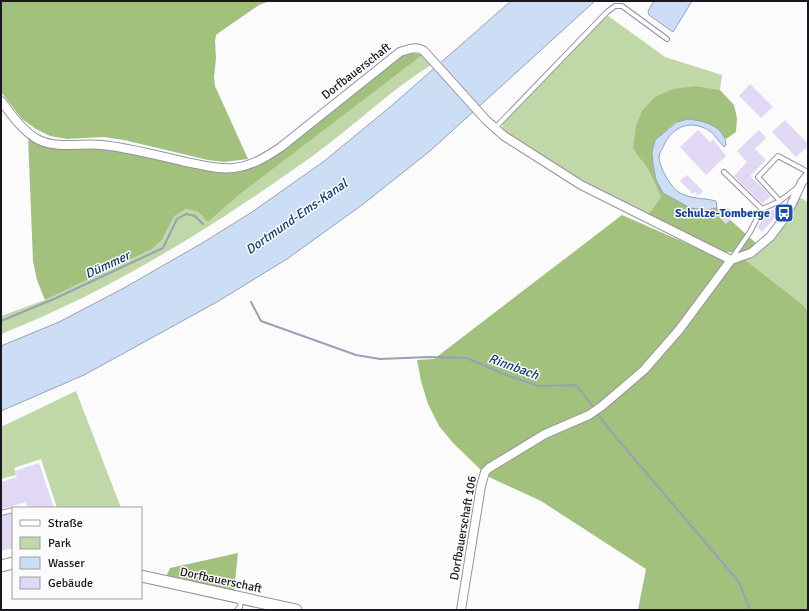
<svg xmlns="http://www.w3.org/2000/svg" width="809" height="611" viewBox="0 0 809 611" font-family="Signika,sans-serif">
	<rect width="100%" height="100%" fill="#fbfbfb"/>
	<g fill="#c0d7a8">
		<polygon points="607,15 665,57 722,75 720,90 696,86 633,149 648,169 661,197 648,215 582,182 506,132 502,127 504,122"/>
		<path d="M421,55L431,65C389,91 354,126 314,155C216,225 113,290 1,334V316L45,300L152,249L162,240L174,215L186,209L198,212L208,222L239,195Z"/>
		<polygon points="799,197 808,202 808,311 802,304 744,259 772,239 791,216"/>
		<polygon points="76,391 121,508 57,508 41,459 14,468 16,475 1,479 1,427"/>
	</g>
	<g fill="#a1c17d">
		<polygon points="1,1 270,1 259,5 220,32 216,35 215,41 216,58 214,77 215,86 248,159 224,162 208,160 124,140 103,137 67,139 50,136 36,129 22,119 1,92"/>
		<polygon points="412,53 422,55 239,195 208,222 198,212 186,209 174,216 162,240 152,249 45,300 37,280 33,261 28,136 33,139 104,147 243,169 268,161 402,56"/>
		<path d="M696,86L720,90L734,105L737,118L736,132L726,139L715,127L676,122C650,143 649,148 656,180L706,210L717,208L758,245L741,253L724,252L716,249L648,215L661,197L648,169L633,149L636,126L642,111L655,97L673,89Z"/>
		<polygon points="622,215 713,255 744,259 802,304 808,311 808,610 638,610 646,569 541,501 491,478 483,472 453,443 439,426 428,404 421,381 417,360 434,359"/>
		<polygon points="238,553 234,591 166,577 170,568"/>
	</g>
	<g fill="#ccdef6" stroke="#96a2b5">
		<polygon points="511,1 595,1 430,151 362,205 287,259 217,302 84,375 1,411 1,346 59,322 124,288 204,242 252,212 323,162 390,107"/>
		<polygon points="654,1 692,1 673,32 649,15 648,11"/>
		<path d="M688,119C704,121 725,126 726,145L724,147C719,142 715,135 710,131C691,119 673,126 664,145C663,148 659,153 659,157C659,167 671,188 680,193C691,199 705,198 716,201L717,208L706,210L690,208L663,193L656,180L653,164L652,152L655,140L677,122Z"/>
	</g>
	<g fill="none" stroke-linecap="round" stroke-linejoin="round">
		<g stroke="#96a2b5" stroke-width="2">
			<polyline points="251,302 261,321 356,355 380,359 429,357 467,358 501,373 538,386 576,385 595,409"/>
			<polyline points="1,321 54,299 163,248 177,219 186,214 195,216 203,224"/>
			<polyline points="597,413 609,429 739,582 750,610"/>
		</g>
	</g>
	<g fill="#e0d8f4">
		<polygon points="750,84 773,107 761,118 739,96"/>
		<polygon points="785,120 808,144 808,146 796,157 772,132"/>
		<polygon points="698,130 710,142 713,139 726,156 706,175 680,147"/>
		<polygon points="759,130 766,138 755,149 766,160 750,176 771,196 762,204 734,176 747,162 737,151"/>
		<polygon points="687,175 703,191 698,196 695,192 693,194 680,181"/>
		<polygon points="728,207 736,214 726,224 718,216"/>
		<polygon points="772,209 778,214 762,232 757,227"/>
		<polygon points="39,463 54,508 28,508 26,502 2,509 1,505 1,482 17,477 15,471"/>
		<polygon points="13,514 13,548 1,551 1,516"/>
	</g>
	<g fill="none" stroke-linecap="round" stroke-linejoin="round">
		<defs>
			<g id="lane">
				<polyline points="495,128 607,12 615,6 622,6 667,39"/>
				<polyline points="724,172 762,209 780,201 798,187"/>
				<polyline points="780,201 758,177 778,156 808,172"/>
				<polyline points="732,258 750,232 762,209"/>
				<polyline points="1,513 13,510"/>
				<polyline points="237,610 240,607 241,598"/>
			</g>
			<g id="street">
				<path d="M1,101C12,115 23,132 39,140C58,149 82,143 102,145C131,148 159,156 186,162C202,165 218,170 234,168C252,166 266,157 281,147L400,52C409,49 416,46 424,51L486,120L504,136L581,185L731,260"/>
				<polyline points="461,610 481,486 485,472 489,468 545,434 589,415 602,406 644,370 679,330 731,260 751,253 770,237 786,216 802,182 808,175"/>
			</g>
			<g id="secondary">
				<polyline points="1,566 13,563"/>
				<polyline points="141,576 296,610"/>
			</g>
		</defs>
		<use href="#lane" stroke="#958fa5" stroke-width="6"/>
		<use href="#street" stroke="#958fa5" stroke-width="10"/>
		<use href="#secondary" stroke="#958fa5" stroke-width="13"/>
		<use href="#lane" stroke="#fff" stroke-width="4"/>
		<use href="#street" stroke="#fff" stroke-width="8"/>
		<use href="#secondary" stroke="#fff" stroke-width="11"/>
	</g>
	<defs>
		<symbol id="bus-square" viewBox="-11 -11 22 22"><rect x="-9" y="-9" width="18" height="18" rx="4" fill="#1a4fb4" stroke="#fbfbfb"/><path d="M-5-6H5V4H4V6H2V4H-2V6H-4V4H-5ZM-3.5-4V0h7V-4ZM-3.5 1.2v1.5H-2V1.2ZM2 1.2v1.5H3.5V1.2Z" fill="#fff"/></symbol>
	</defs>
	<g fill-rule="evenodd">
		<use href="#bus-square" x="773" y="202" width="22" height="22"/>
	</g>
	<g text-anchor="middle" stroke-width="3" stroke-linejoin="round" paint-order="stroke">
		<g font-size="12" fill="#18161e" stroke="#fbfbfb">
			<text transform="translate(356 71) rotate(-38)" y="4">Dorfbauerschaft</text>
			<text transform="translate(463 528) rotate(-80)" y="4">Dorfbauerschaft 106</text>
			<text transform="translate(221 580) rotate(12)" y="4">Dorfbauerschaft</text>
		</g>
		<g font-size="12" font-weight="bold" fill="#164399" stroke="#fbfbfb" text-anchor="end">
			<text x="770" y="217">Schulze-Tomberge</text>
		</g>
		<g font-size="13" font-style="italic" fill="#103b6f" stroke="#fbfbfb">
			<text transform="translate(296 216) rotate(-35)" y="5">Dortmund-Ems-Kanal</text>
			<text transform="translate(107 264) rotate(-25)" y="5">Dümmer</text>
			<text transform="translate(514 366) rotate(20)" y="5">Rinnbach</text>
		</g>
	</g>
	<rect width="809" height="611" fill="none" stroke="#18161e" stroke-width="4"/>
	<rect x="12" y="507" width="130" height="92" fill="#fbfbfb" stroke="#a09fa3"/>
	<rect x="20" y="520" width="20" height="6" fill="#ffffff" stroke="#a09fa3"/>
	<text x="48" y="527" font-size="12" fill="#18161e">Straße</text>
	<rect x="20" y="537" width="20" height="12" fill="#c0d7a8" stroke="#a09fa3"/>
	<text x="48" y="547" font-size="12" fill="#18161e">Park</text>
	<rect x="20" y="557" width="20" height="12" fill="#ccdef6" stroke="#a09fa3"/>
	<text x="48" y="567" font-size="12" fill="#18161e">Wasser</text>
	<rect x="20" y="577" width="20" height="12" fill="#e0d8f4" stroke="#a09fa3"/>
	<text x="48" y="587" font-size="12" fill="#18161e">Gebäude</text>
</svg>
